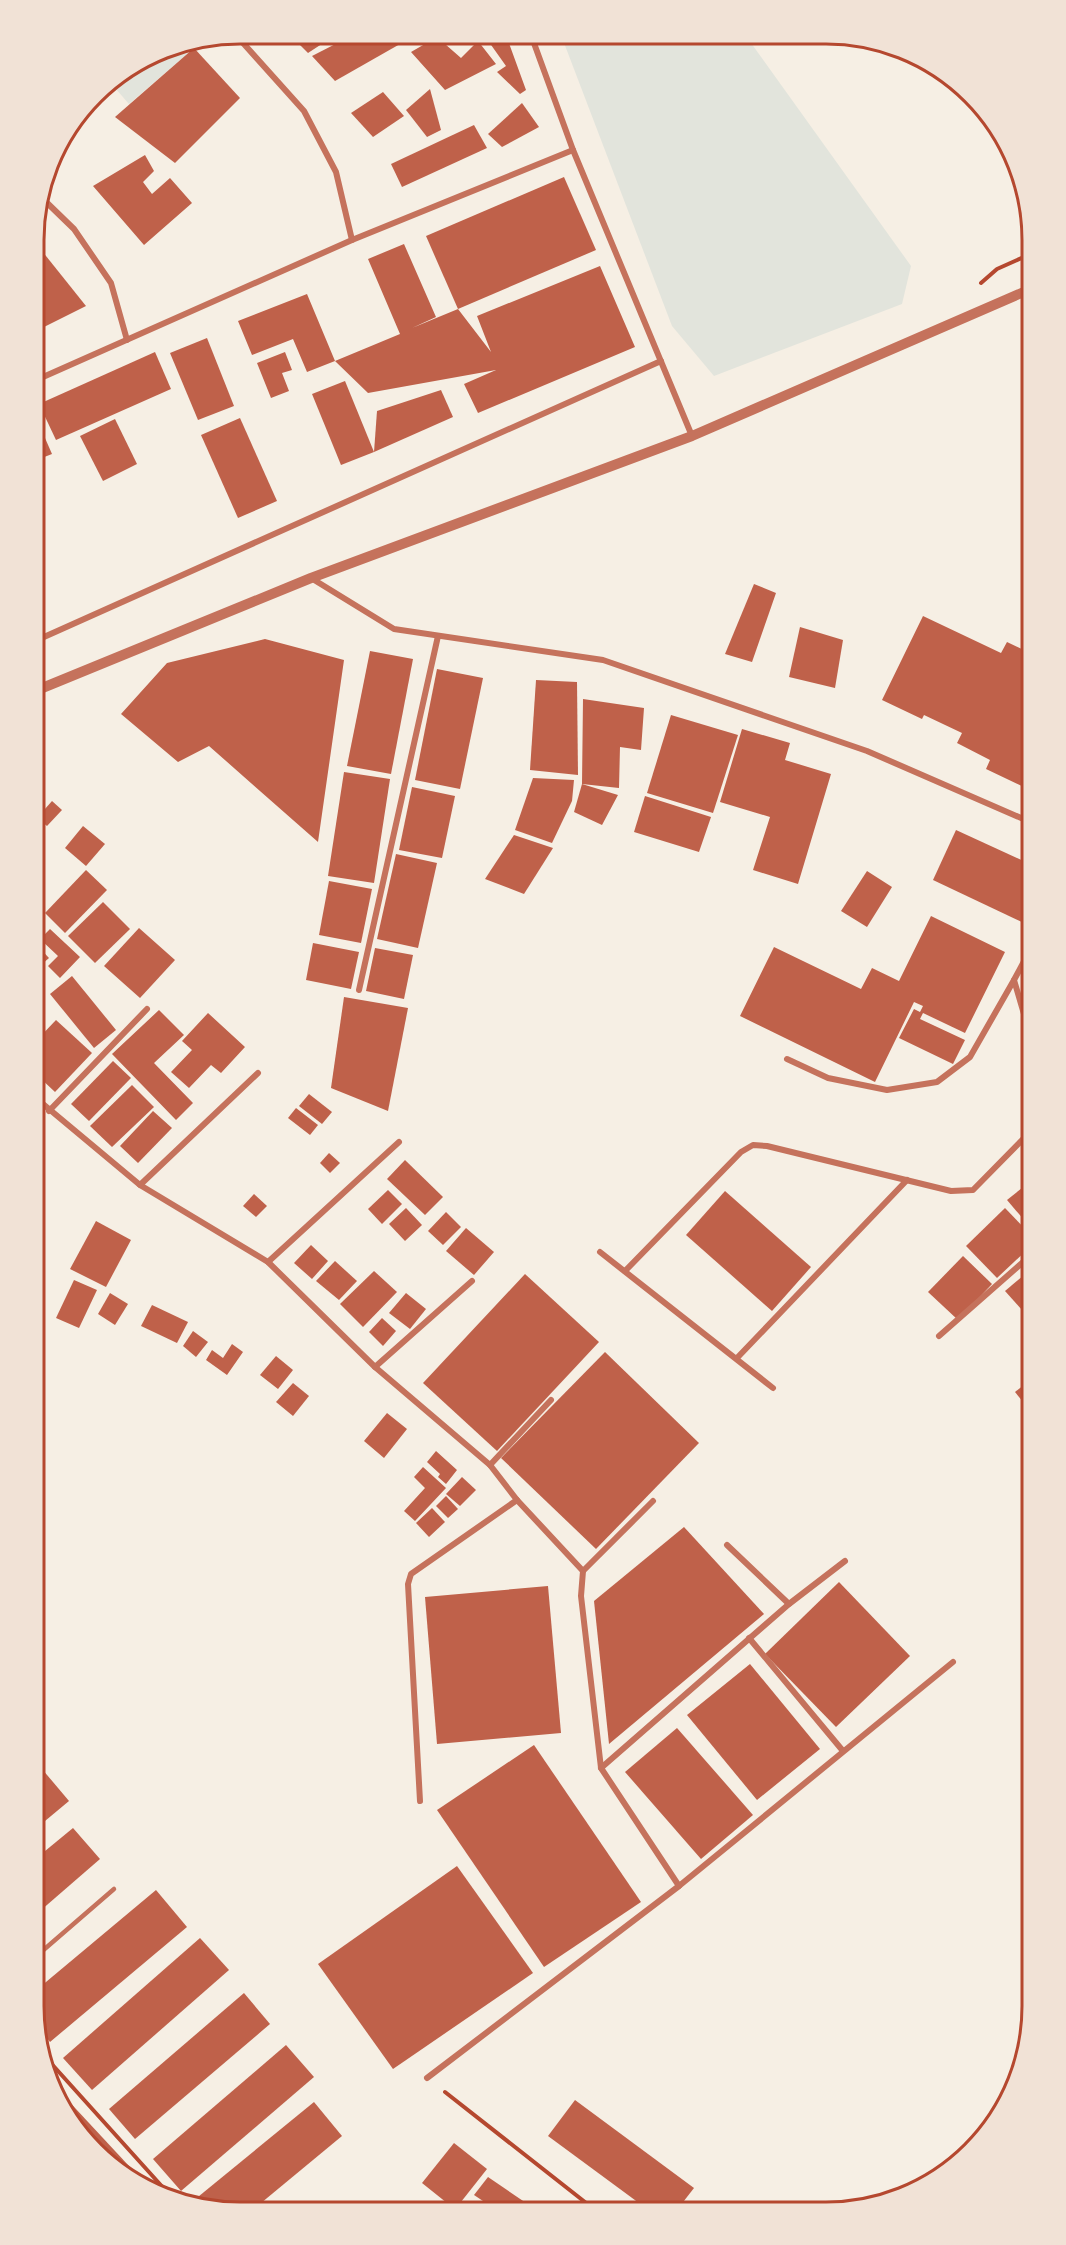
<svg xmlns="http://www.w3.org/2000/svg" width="1066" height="2245" viewBox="0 0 1066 2245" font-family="Lato,sans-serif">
	<rect width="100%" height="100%" fill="#f6efe4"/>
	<g fill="#e2e4dc">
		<polygon points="561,35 746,36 911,266 902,304 714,376 672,326"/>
		<polygon points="191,43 194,48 129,104 109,81 161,49"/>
	</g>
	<g fill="#bf614a">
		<polygon points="288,33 337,34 308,53"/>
		<polygon points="355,34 393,34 400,44 335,81 312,56"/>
		<polygon points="484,35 506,35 526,90 520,94 497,72 506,66"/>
		<polygon points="437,37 461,58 478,41 496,64 445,90 411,52"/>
		<polygon points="194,48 240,98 175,163 115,117"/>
		<polygon points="430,89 441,130 427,137 406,110"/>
		<polygon points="383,92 404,116 373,137 351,113"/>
		<polygon points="522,103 539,127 502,147 488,134"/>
		<polygon points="474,125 487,148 402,187 391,164"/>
		<polygon points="145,155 154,171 143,182 152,194 170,178 192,203 144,245 93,186"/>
		<polygon points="564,177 596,250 458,309 426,236"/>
		<polygon points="34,241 86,306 34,332"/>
		<polygon points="404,244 436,317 412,328 458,309 491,352 477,316 600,266 635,347 478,413 464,384 496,370 368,393 335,361 400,334 368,259"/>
		<polygon points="307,294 335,361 307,372 293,339 252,355 238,321"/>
		<polygon points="207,338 234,406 198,420 170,353"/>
		<polygon points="155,352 171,389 56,440 39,404"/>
		<polygon points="285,352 292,370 282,373 289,391 271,398 257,363"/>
		<polygon points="345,381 374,452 341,465 312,394"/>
		<polygon points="441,390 453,417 374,452 377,411"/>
		<polygon points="34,413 52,454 34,461"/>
		<polygon points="240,418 277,501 238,518 201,435"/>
		<polygon points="115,419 137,464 103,481 80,436"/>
		<polygon points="754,584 776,593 752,662 725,654"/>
		<polygon points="923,616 1001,653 1007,642 1028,652 1028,789 986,769 990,760 957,743 962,733 924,715 922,719 882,700"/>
		<polygon points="800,627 843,640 835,688 789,677"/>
		<polygon points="265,639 344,660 318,842 209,746 178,762 121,714 167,663"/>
		<polygon points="370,651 413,659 391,774 347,766"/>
		<polygon points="437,669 483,678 460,789 415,780"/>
		<polygon points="536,680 577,682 578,775 530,770"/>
		<polygon points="583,699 644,708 641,750 620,747 619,788 582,784"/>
		<polygon points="671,715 738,735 713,813 647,793"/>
		<polygon points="742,729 790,743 785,760 831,774 798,884 753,870 770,817 720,802"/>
		<polygon points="344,772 390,779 374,883 328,876"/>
		<polygon points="533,778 574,780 572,801 552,843 515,830"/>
		<polygon points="582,784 618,795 602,825 574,812"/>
		<polygon points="412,787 455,796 442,858 399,850"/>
		<polygon points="645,796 711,817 699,852 634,832"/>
		<polygon points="52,801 62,810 47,826 37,818"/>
		<polygon points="83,826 105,844 86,866 65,848"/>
		<polygon points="956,830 1028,863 1029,918 1026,924 933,880"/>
		<polygon points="514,835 553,848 524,894 485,879"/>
		<polygon points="396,854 437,863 418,948 377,939"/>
		<polygon points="86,870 107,890 65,933 45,913"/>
		<polygon points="867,871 892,887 867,927 841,911"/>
		<polygon points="329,881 372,889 361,943 319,935"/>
		<polygon points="103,902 130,929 95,963 68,936"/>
		<polygon points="931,916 1005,952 965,1033 923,1013 920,1019 965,1040 953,1064 899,1038 914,1009 920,1012 923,1006 914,1002 875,1082 740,1016 774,947 861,989 872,968 899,981"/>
		<polygon points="139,928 175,960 140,998 104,966"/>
		<polygon points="50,929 80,957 60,978 48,966 58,956 40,939"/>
		<polygon points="313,943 359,952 351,989 306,980"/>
		<polygon points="36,944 49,958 41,965 36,960"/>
		<polygon points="375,948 413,955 404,999 366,991"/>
		<polygon points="72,976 116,1030 94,1048 50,994"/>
		<polygon points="344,997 408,1008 388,1111 331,1088"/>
		<polygon points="159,1010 184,1035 154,1063 193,1103 176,1120 112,1054"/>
		<polygon points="208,1013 245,1047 221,1073 211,1065 189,1088 171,1072 192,1050 182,1041"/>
		<polygon points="56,1020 92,1053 55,1092 37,1075 36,1041"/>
		<polygon points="113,1061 131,1078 89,1121 71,1104"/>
		<polygon points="132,1085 154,1107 112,1147 90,1126"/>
		<polygon points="309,1094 332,1112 322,1124 299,1106"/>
		<polygon points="296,1108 318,1125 310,1135 288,1118"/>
		<polygon points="153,1111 172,1128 138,1163 120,1146"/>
		<polygon points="329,1153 340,1163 330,1173 320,1163"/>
		<polygon points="405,1160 443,1197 425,1215 387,1179"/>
		<polygon points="1027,1184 1030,1187 1030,1227 1007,1200"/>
		<polygon points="388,1190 402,1204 382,1224 368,1209"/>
		<polygon points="725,1191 811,1267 772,1311 686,1235"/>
		<polygon points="254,1194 267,1206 256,1217 243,1206"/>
		<polygon points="406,1208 422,1225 405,1241 389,1224"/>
		<polygon points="1005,1208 1030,1234 1030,1247 997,1278 966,1246"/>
		<polygon points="446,1212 461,1227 443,1245 428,1231"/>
		<polygon points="96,1221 131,1240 106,1287 70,1269"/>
		<polygon points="466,1228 494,1252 474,1275 446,1251"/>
		<polygon points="311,1245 328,1261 312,1279 294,1263"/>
		<polygon points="963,1256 992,1284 958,1320 928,1292"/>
		<polygon points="335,1261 357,1281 339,1300 316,1281"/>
		<polygon points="1030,1270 1030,1319 1005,1291"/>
		<polygon points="374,1271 397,1292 363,1327 340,1304"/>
		<polygon points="525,1274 599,1342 497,1451 423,1383"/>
		<polygon points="74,1280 97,1290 79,1328 56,1318"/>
		<polygon points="110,1293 128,1304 115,1325 98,1314"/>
		<polygon points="406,1293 426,1309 410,1329 389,1313"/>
		<polygon points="152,1305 188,1322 177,1343 141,1326"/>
		<polygon points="382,1318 396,1331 383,1346 369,1332"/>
		<polygon points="193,1331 208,1342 196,1357 183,1346"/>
		<polygon points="232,1344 243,1352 227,1375 206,1360 212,1350 223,1358"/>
		<polygon points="605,1352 699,1443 596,1549 501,1458"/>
		<polygon points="276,1356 293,1370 278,1389 260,1375"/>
		<polygon points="1030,1380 1030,1405 1027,1407 1015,1392"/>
		<polygon points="293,1383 309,1396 293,1416 276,1402"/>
		<polygon points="387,1413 407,1429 384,1458 364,1441"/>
		<polygon points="436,1451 457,1470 446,1484 438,1477 440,1474 427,1462"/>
		<polygon points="423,1467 446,1488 415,1521 404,1511 425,1488 414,1477"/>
		<polygon points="462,1477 476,1490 460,1506 446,1494"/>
		<polygon points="446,1496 458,1509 448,1518 436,1506"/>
		<polygon points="432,1508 445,1522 429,1537 416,1523"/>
		<polygon points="684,1527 764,1614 609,1744 594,1601"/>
		<polygon points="839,1582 910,1656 836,1727 765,1654"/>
		<polygon points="548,1586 561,1733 437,1744 425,1597"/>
		<polygon points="750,1664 820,1749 757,1800 687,1715"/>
		<polygon points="677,1728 753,1815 701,1859 625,1772"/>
		<polygon points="534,1745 641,1902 544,1967 437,1810"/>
		<polygon points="42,1769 69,1801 39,1826 39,1771"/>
		<polygon points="73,1828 100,1859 40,1911 39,1856"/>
		<polygon points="457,1866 533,1973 393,2069 318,1964"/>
		<polygon points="156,1890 187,1927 50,2042 40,2029 40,1987"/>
		<polygon points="200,1938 229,1970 92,2090 63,2058"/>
		<polygon points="244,1993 270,2024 135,2139 109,2109"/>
		<polygon points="286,2045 314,2077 181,2191 153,2159"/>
		<polygon points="49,2081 49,2080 142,2180 103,2161 61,2109"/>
		<polygon points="575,2100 694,2188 680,2206 643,2206 548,2136"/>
		<polygon points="314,2102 342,2136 255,2208 198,2207 193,2201"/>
		<polygon points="454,2143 487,2169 457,2207 452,2207 422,2183"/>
		<polygon points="488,2177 532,2207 492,2207 474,2195"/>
	</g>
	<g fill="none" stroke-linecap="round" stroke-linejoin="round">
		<g stroke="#b5482f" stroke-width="4">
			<polyline points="981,283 997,269 1026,256"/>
			<polyline points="40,2051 167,2192"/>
			<polyline points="445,2092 590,2206"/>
		</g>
		<polyline stroke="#c5725c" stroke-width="4.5" points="40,1953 114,1889"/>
		<g stroke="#c5725c" stroke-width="6">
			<polyline points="235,34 304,111 336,172 352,240"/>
			<polyline points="531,35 573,150 692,436"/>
			<polyline points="41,197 74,229 111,283 127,340"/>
			<polyline points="34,381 352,240 573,150"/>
			<polyline points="311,578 394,629 603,660 867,751 1028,821"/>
			<polyline points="35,641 661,361"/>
			<polyline points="1029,952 1014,980 1029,1031"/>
			<polyline points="359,990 438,636"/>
			<polyline points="787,1059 828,1078 887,1090 937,1082 970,1057 1014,980"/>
			<polyline points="37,1099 140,1185 268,1262 375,1367 490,1465 517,1500 583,1571 581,1596 601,1768 679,1886"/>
			<polyline points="49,1111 147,1009"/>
			<polyline points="140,1185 258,1073"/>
			<polyline points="600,1252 773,1388"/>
			<polyline points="268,1262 399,1142"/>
			<polyline points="625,1271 741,1152 753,1145 767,1146 951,1191 973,1190 1029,1133"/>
			<polyline points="939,1336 1030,1256"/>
			<polyline points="737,1358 907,1180"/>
			<polyline points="375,1367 472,1281"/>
			<polyline points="1027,1422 1030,1420"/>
			<polyline points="490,1465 551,1400"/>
			<polyline points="727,1545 789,1604"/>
			<polyline points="583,1571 653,1501"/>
			<polyline points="749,1638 843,1751"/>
			<polyline points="601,1768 789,1604 845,1561"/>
			<polyline points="420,1801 408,1584 411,1574 517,1500"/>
			<polyline points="427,2078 679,1886 953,1662"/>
		</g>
		<polyline stroke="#c5725c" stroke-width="10" points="35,691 311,578 692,436 1026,291"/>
	</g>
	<path d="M0 0H1066V2245H0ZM240 44H826A196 196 0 0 1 1022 240V2006A196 196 0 0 1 826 2202H240A196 196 0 0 1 44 2006V240A196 196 0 0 1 240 44Z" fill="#f1e2d6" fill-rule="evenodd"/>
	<path fill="none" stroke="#b5482f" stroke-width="3" d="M240 44H826A196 196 0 0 1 1022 240V2006A196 196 0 0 1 826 2202H240A196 196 0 0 1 44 2006V240A196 196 0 0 1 240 44Z"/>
</svg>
